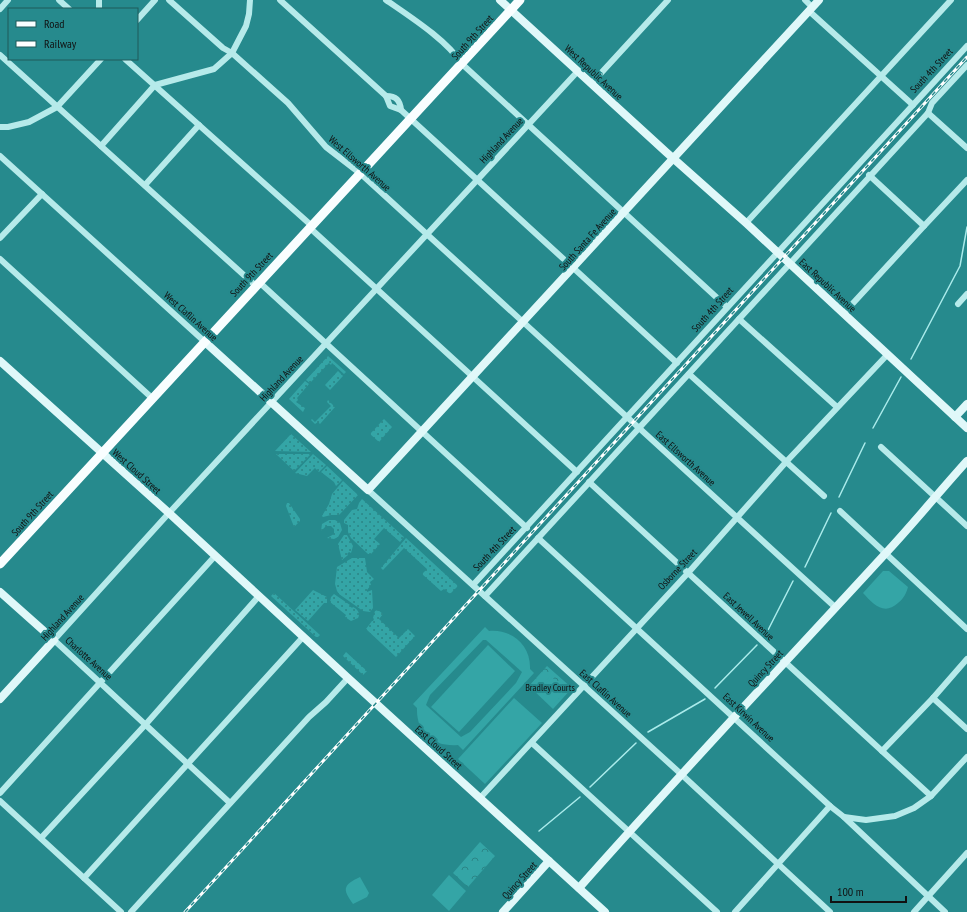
<svg xmlns="http://www.w3.org/2000/svg" width="967" height="912" viewBox="0 0 967 912" font-family="'PT Sans Narrow',sans-serif">
	<defs>
		<pattern id="grass-dots" width="8" height="8" patternUnits="userSpaceOnUse"><rect width="8" height="8" fill="#34a5a6"/><path d="M2 2h.1M6 6h.1" fill="none" stroke="#2b8586" stroke-width="1.8" stroke-linecap="round"/></pattern>
		<pattern id="park-crowns" width="20" height="18" patternUnits="userSpaceOnUse"><rect width="20" height="18" fill="#34a5a6"/><path d="M2 6a3 3 0 1 1 6 0M12 15a3 3 0 1 1 6 0" fill="none" stroke="#2b8586"/></pattern>
	</defs>
	<rect width="100%" height="100%" fill="#268a8d"/>
	<g fill="url(#grass-dots)">
		<polygon points="328,356 346,372 344,374 332,363 331,365 329,363 310,383 306,380"/>
		<polygon points="338,371 343,376 330,390 325,385"/>
		<polygon points="305,381 309,384 297,398 298,400 296,402 305,408 303,412 289,399"/>
		<polygon points="328,400 335,407 320,424 318,422 315,424 311,420 312,419 315,422 331,406 327,402"/>
		<polygon points="384,419 392,427 379,442 370,434"/>
		<polygon points="291,434 311,452 275,451"/>
		<polygon points="276,454 311,454 294,471"/>
		<polygon points="313,454 326,465 319,472 315,468 307,476 295,473"/>
		<polygon points="327,466 342,480 336,486 334,482 321,472"/>
		<polygon points="343,481 358,495 339,515 331,515 323,517 322,516 329,504 332,494"/>
		<polygon points="362,499 404,537 400,542 384,528 374,539 380,544 371,554 368,554 351,538 348,532 348,525 344,523 344,520 352,510 357,509 359,503"/>
		<polygon points="287,503 289,503 300,519 300,521 294,527 286,506"/>
		<polygon points="329,520 335,520 340,523 342,530 338,537 334,539 327,538 334,534 334,529 331,526 326,526 321,531 322,524"/>
		<polygon points="344,535 347,535 353,546 351,553 349,552 347,554 348,555 342,560 338,544"/>
		<polygon points="406,538 458,586 450,594 444,589 441,591 422,574 427,569 404,548 383,570 381,568"/>
		<polygon points="352,558 365,558 367,572 374,579 370,582 371,585 367,590 367,592 372,590 373,608 370,612 363,611 339,594 337,591 335,584 337,567"/>
		<polygon points="313,590 327,597 327,603 324,603 308,621 295,610"/>
		<polygon points="274,593 320,635 318,637 316,637 271,596"/>
		<path d="M334,594L350,605V606L352,608L353,607C357,609 361,613 358,618L351,621L345,617L346,615L330,602L331,597Z"/>
		<polygon points="378,610 383,614 379,619 399,638 408,629 415,636 396,657 366,629 372,621 373,621 374,619 373,618 375,611"/>
		<polygon points="346,652 367,671 363,675 343,656"/>
	</g>
	<g fill="url(#park-crowns)">
		<polygon points="547,666 572,688 553,709 529,686"/>
		<polygon points="480,842 495,856 468,887 453,873"/>
	</g>
	<g fill="#34a5a6" fill-rule="evenodd">
		<path d="M883,571H889L908,587C906,594 904,598 898,603C884,616 873,604 863,593Z"/>
		<path d="M485,627L489,631C512,629 531,645 530,669L534,673L463,750L458,745C434,747 416,734 417,708L413,704ZM483,640H486L522,672L516,683L470,732L461,737L426,705L430,695Z"/>
		<polygon points="488,645 515,671 459,732 431,707"/>
		<polygon points="544,670 550,676 538,689 532,683"/>
		<polygon points="552,677 558,683 546,696 540,691"/>
		<polygon points="560,685 566,690 554,704 548,698"/>
		<polygon points="514,698 542,723 485,784 458,759"/>
		<polygon points="449,875 466,891 449,911 432,895"/>
		<path d="M360,877L369,893L367,897L353,904C342,889 343,885 360,877Z"/>
	</g>
	<g fill="none" stroke-linecap="round" stroke-linejoin="round">
		<g stroke="#aaebeb" stroke-width="1.5">
			<polyline points="911,359 960,266 967,227"/>
			<polyline points="873,428 901,377"/>
			<polyline points="839,497 865,443"/>
			<polyline points="805,567 831,513"/>
			<polyline points="766,634 793,581"/>
			<polyline points="715,688 757,645"/>
			<polyline points="648,732 705,699"/>
			<polyline points="590,787 636,743"/>
			<polyline points="539,831 580,797"/>
		</g>
		<g stroke="#b6eaea" stroke-width="6">
			<polyline points="59,0 69,9"/>
			<polyline points="99,0 99,9"/>
			<polyline points="169,0 223,48 232,53 288,103 326,147 361,174 835,607"/>
			<polyline points="280,0 386,96 390,106 401,110 677,363"/>
			<path d="M386,0C409,16 447,40 462,64L727,307"/>
			<polyline points="805,0 812,7"/>
			<polyline points="0,9 8,0"/>
			<polyline points="809,11 913,105"/>
			<polyline points="137,20 155,0"/>
			<polyline points="0,55 256,286"/>
			<polyline points="125,59 312,226"/>
			<polyline points="591,84 668,0"/>
			<path d="M386,96C396,96 400,100 401,110"/>
			<polyline points="928,113 967,148"/>
			<polyline points="0,127 8,127 29,122 57,107 101,59"/>
			<polyline points="101,146 155,85 214,69 232,53 246,26 249,14 250,0"/>
			<polyline points="0,156 205,342"/>
			<polyline points="869,175 924,226"/>
			<polyline points="145,185 199,125"/>
			<polyline points="746,223 951,0"/>
			<polyline points="310,228 577,472"/>
			<polyline points="0,238 42,194"/>
			<polyline points="0,259 152,398"/>
			<polyline points="259,282 527,528"/>
			<polyline points="958,304 967,294"/>
			<polyline points="844,313 924,226 967,180"/>
			<polyline points="739,319 837,407"/>
			<polyline points="689,374 824,496"/>
			<polyline points="881,447 967,526"/>
			<polyline points="589,482 931,796"/>
			<polyline points="368,490 681,774 830,912"/>
			<polyline points="840,511 967,629"/>
			<polyline points="538,538 830,806 844,817 945,912"/>
			<polyline points="473,585 967,46"/>
			<polyline points="485,596 928,113 932,103 967,65"/>
			<polyline points="933,698 967,729"/>
			<polyline points="532,743 717,912"/>
			<polyline points="882,751 933,698 967,659"/>
			<polyline points="0,793 215,556"/>
			<polyline points="480,798 688,573 786,462 888,354"/>
			<polyline points="0,801 121,912"/>
			<polyline points="230,803 54,640 169,513 578,71"/>
			<polyline points="844,817 866,820 895,816 914,808 931,796 967,757"/>
			<polyline points="41,838 146,724 259,596"/>
			<polyline points="84,878 303,637"/>
			<polyline points="131,912 309,717 326,702 348,678"/>
			<polyline points="735,912 830,806"/>
			<polyline points="914,912 967,853"/>
		</g>
		<g stroke="#e0f8f9" stroke-width="8">
			<polyline points="500,0 666,152 746,223 967,428"/>
			<polyline points="205,342 368,490 819,0"/>
			<polyline points="0,361 169,513 348,678 605,912"/>
			<polyline points="955,417 967,404"/>
			<polyline points="0,592 54,640 0,699"/>
			<path d="M579,888C679,775 783,665 885,554C913,524 939,492 967,461"/>
			<polyline points="503,912 549,861"/>
		</g>
		<path stroke="#f9feff" stroke-width="9" d="M0,564C172,375 348,189 520,0"/>
		<defs>
			<polyline id="rail" points="185,912 967,57"/>
		</defs>
		<use href="#rail" stroke="#fff" stroke-width="3"/>
		<use href="#rail" stroke="#268a8d" stroke-width="1.5" stroke-dasharray="4.5" stroke-linecap="butt"/>
	</g>
	<g text-anchor="middle" stroke-width="4" stroke-linejoin="round" paint-order="stroke">
		<g font-size="10" fill="#111" stroke="#268a8d">
			<text transform="translate(472 37) rotate(-48)" y="4">South 9th Street</text>
			<text transform="translate(931 70) rotate(-47)" y="4">South 4th Street</text>
			<text transform="translate(594 72) rotate(43)" y="4">West Republic Avenue</text>
			<text transform="translate(501 140) rotate(-47)" y="4">Highland Avenue</text>
			<text transform="translate(360 163) rotate(41)" y="4">West Ellsworth Avenue</text>
			<text transform="translate(587 239) rotate(-48)" y="4">South Santa Fe Avenue</text>
			<text transform="translate(251 274) rotate(-47)" y="4">South 9th Street</text>
			<text transform="translate(828 285) rotate(43)" y="4">East Republic Avenue</text>
			<text transform="translate(712 309) rotate(-48)" y="4">South 4th Street</text>
			<text transform="translate(191 316) rotate(42)" y="4">West Claflin Avenue</text>
			<text transform="translate(281 378) rotate(-47)" y="4">Highland Avenue</text>
			<text transform="translate(686 458) rotate(42)" y="4">East Ellsworth Avenue</text>
			<text transform="translate(137 471) rotate(42)" y="4">West Cloud Street</text>
			<text transform="translate(32 513) rotate(-48)" y="4">South 9th Street</text>
			<text transform="translate(494 548) rotate(-47)" y="4">South 4th Street</text>
			<text transform="translate(677 569) rotate(-47)" y="4">Osborne Street</text>
			<text transform="translate(749 616) rotate(43)" y="4">East Jewell Avenue</text>
			<text transform="translate(62 617) rotate(-48)" y="4">Highland Avenue</text>
			<text transform="translate(89 658) rotate(42)" y="4">Charlotte Avenue</text>
			<text transform="translate(765 668) rotate(-47)" y="4">Quincy Street</text>
			<text transform="translate(606 693) rotate(42)" y="4">East Claflin Avenue</text>
			<text transform="translate(749 717) rotate(43)" y="4">East Kirwin Avenue</text>
			<text transform="translate(439 747) rotate(42)" y="4">East Cloud Street</text>
			<text transform="translate(519 880) rotate(-48)" y="4">Quincy Street</text>
		</g>
		<g font-size="10" fill="#111" stroke="#268a8d">
			<text x="550" y="691">Bradley Courts</text>
		</g>
	</g>
	<rect x="8" y="8" width="130" height="52" fill="#268a8d" stroke="#1e5a5b"/>
	<rect x="16" y="21" width="20" height="6" fill="#f9feff" stroke="#1e5a5b"/>
	<text x="44" y="28" font-size="12" fill="#111111">Road</text>
	<rect x="16" y="41" width="20" height="6" fill="#ffffff" stroke="#1e5a5b"/>
	<text x="44" y="48" font-size="12" fill="#111111">Railway</text>
	<path d="M831 896v6h75v-6" fill="none" stroke="#111111" stroke-width="2"/>
	<text x="837" y="896" font-size="12" fill="#111111" stroke="#268a8d" stroke-width="3" paint-order="stroke">100 m</text>
</svg>
